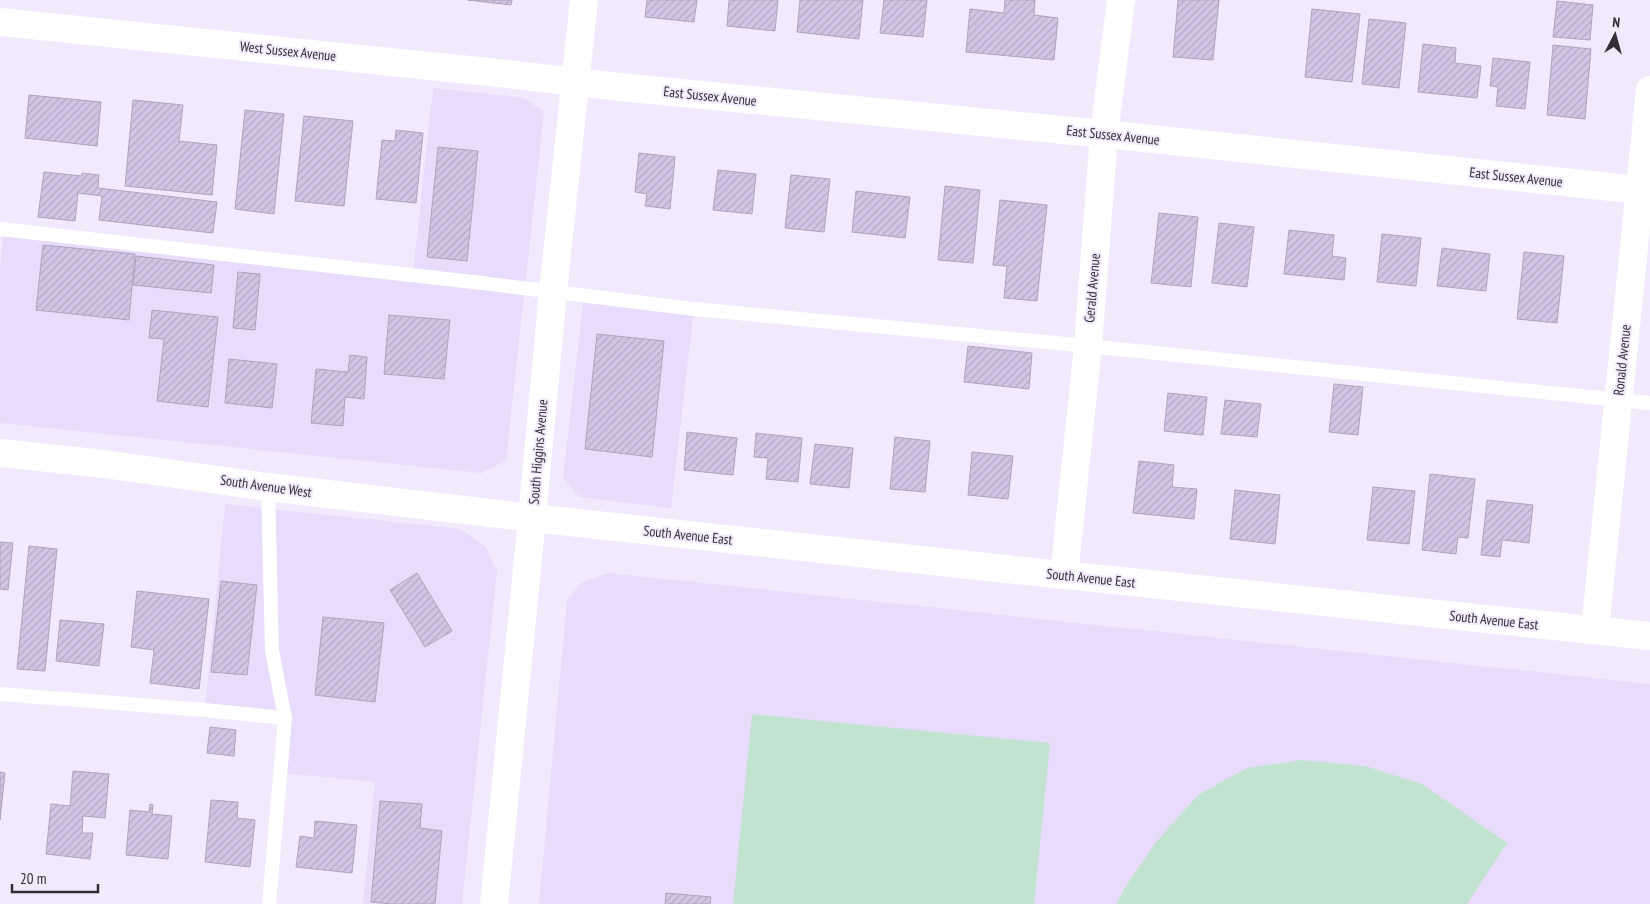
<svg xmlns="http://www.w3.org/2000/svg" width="1650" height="904" viewBox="0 0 1650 904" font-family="'PT Sans Narrow',sans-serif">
	<defs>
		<pattern id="building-hatch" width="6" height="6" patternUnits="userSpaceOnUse" patternTransform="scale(1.25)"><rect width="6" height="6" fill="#d2c4e4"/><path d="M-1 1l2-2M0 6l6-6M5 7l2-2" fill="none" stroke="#b5a9c4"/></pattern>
	</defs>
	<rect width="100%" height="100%" fill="#f2e9fd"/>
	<g fill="#e9dbfb">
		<polygon points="433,88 525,98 544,112 506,461 481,473 0,423 0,265 4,229 413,275"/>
		<polygon points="584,296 694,309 671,508 579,497 563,477"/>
		<polygon points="225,504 460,529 486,547 497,571 462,904 363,904 375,782 280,773 285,718 205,710"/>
		<polygon points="609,573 1650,684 1650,904 539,904 567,600 581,583"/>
	</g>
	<g fill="#c2e3d0">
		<polygon points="752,714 1050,743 1034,904 733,904"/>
		<polygon points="1302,760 1365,766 1422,784 1507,843 1467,904 1117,904 1124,889 1156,842 1198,795 1247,768"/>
	</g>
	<g fill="url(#building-hatch)" stroke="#afa4bc">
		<polygon points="468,0 512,0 511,5"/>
		<polygon points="647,0 697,0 694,22 645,17"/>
		<polygon points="729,0 778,0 775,31 727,26"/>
		<polygon points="800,0 863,0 859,39 797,32"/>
		<polygon points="884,0 927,0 923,37 880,33"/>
		<polygon points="1005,0 1035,0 1034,15 1058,18 1054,60 966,52 970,9 1004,13"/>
		<polygon points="1178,0 1219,0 1213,60 1173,57"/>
		<polygon points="1557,1 1593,5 1590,40 1553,37"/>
		<polygon points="1312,9 1360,14 1352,82 1305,77"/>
		<polygon points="1369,19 1406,23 1399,88 1362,84"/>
		<polygon points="1423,44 1456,48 1455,63 1481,66 1477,98 1418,92"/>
		<polygon points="1553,45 1591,49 1585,119 1547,115"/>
		<polygon points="1493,58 1530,62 1525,109 1496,106 1498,87 1490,86"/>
		<polygon points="29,95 101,102 97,146 25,138"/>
		<polygon points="133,100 183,105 179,141 217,145 212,195 125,186"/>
		<polygon points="245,110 284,114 274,214 235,209"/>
		<polygon points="304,116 353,121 344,206 295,201"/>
		<polygon points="396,130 423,133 416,203 376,199 382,140 395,141"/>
		<polygon points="438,147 478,151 467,261 427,257"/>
		<polygon points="639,153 675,157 670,209 645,206 647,194 635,192"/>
		<polygon points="718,170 756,174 752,214 713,210"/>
		<polygon points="44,172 82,176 82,173 99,175 98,188 217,202 213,233 99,220 102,196 78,193 75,221 38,217"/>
		<polygon points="791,175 830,179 824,232 785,228"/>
		<polygon points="945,186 980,190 973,263 938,260"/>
		<polygon points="856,191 910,197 905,238 852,232"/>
		<polygon points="1000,200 1047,205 1037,301 1004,298 1007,266 993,265"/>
		<polygon points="1159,213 1198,217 1191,287 1151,283"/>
		<polygon points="1219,223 1254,227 1247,287 1212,283"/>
		<polygon points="1289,230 1334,235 1332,256 1346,258 1344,280 1284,274"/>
		<polygon points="1382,234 1421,238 1416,286 1377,282"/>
		<polygon points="43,245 135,254 129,320 36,310"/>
		<polygon points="1442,248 1490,254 1486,291 1437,286"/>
		<polygon points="1524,252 1564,256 1557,323 1517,319"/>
		<polygon points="136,256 214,265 211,293 133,285"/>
		<polygon points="238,272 260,274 255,330 233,328"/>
		<polygon points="152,310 218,317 208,407 157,401 164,339 149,338"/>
		<polygon points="389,315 450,320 444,379 384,374"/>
		<polygon points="597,334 664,341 652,457 585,449"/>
		<polygon points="968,346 1032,353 1029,389 964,382"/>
		<polygon points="350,355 367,357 364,399 345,397 343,426 311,423 316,369 348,372"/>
		<polygon points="229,359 277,364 272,408 225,403"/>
		<polygon points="1334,384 1363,387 1358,435 1329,432"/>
		<polygon points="1168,393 1207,397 1203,435 1164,431"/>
		<polygon points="1225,400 1261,404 1257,437 1221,434"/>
		<polygon points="687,432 737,438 733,475 684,470"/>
		<polygon points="756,433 802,438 798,482 766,479 768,458 754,457"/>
		<polygon points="895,437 930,441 925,492 890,489"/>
		<polygon points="815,444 853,448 849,488 810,484"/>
		<polygon points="972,452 1013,456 1008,499 968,495"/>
		<polygon points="1139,461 1174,465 1172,487 1197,489 1194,519 1133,513"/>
		<polygon points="1430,474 1475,479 1468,538 1458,537 1456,554 1422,550"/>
		<polygon points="1373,487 1415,491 1409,544 1367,540"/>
		<polygon points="1235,490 1280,495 1275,544 1230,539"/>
		<polygon points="1487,500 1533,505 1529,543 1502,540 1500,557 1481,555"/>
		<polygon points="0,542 13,543 8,590 0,589"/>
		<polygon points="29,546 57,549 45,671 17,669"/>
		<polygon points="417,573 452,631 425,647 390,590"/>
		<polygon points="221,581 257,585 247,675 211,672"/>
		<polygon points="137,591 209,599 199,689 150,683 154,650 131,647"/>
		<polygon points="323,617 384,623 375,702 315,695"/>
		<polygon points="60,620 104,624 99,666 56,661"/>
		<polygon points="210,727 236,730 234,756 207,753"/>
		<polygon points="73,771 109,774 105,818 83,816 82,833 93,833 90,859 46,854 51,804 70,806"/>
		<polygon points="0,772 5,773 0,820"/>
		<polygon points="211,800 238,802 237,818 255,820 250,867 205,862"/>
		<polygon points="380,801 422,804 420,828 442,831 435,904 392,904 371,902"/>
		<polygon points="150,804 153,805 152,814 172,816 168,859 126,855 130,810 149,812"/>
		<polygon points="315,821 357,825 352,873 296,867 300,836 314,838"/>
		<polygon points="666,893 711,897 710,904 665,904"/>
	</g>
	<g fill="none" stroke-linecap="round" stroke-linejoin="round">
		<g stroke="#fff" stroke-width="14">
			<polyline points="0,229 482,283 694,309 1088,346 1650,403"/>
			<polyline points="268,487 272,651 285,718 269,904"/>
			<polyline points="0,694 205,710 285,718"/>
		</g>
		<g stroke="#fff" stroke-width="28">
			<polyline points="0,22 489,72 620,87 1104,134 1650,191"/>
			<polyline points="1064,575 1088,346 1104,134 1121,0"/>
			<polyline points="1595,630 1650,90"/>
		</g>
		<polyline stroke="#fff" stroke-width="28" points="0,453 104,464 268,487 532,518 1006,569 1650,636"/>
		<polyline stroke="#fff" stroke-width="28" points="494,904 532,518 553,292 584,0"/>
	</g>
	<g text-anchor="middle" stroke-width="4" stroke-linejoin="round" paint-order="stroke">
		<g font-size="14" fill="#322e37" stroke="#f2e9fd">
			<text transform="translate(288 51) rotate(6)" y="5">West Sussex Avenue</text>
			<text transform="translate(710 96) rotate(6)" y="5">East Sussex Avenue</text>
			<text transform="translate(1113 135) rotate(6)" y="5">East Sussex Avenue</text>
			<text transform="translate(1516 177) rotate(6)" y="5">East Sussex Avenue</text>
			<text transform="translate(1092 288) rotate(-85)" y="5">Gerald Avenue</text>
			<text transform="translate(1622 360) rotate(-84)" y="5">Ronald Avenue</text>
			<text transform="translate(538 452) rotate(-85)" y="5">South Higgins Avenue</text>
			<text transform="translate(266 486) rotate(8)" y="5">South Avenue West</text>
			<text transform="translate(688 535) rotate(6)" y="5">South Avenue East</text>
			<text transform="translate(1091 578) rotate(6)" y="5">South Avenue East</text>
			<text transform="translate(1494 620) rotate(6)" y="5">South Avenue East</text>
		</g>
	</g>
	<g transform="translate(1615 35) rotate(6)" stroke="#f2e9fd" stroke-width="4" paint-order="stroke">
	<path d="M0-4L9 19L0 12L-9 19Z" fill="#322e37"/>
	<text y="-8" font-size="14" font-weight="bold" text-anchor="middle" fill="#322e37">N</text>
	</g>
	<path d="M12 884v8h86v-8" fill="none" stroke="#322e37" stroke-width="2.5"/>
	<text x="20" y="884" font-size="15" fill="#322e37" stroke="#f2e9fd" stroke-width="4" paint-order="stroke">20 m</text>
</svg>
